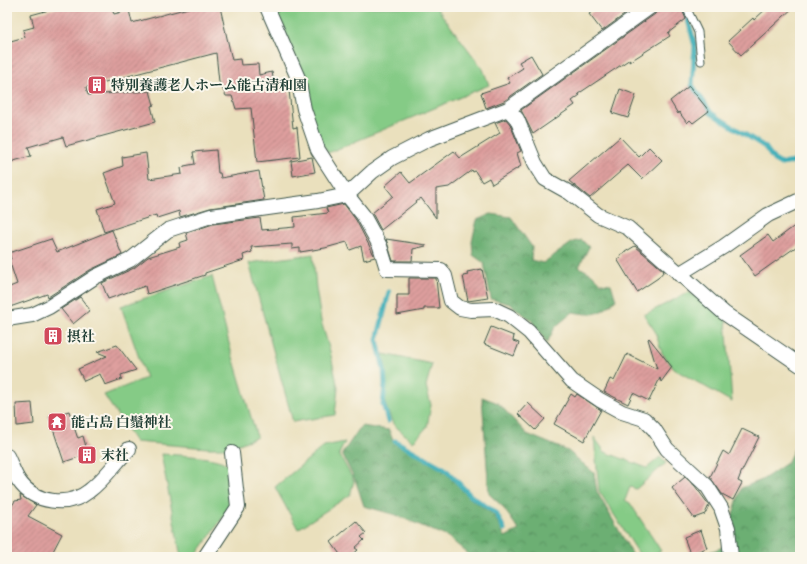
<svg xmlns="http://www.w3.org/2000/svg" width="807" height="564" font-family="Alegreya,'Noto Serif JP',serif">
<defs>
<pattern id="forest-crowns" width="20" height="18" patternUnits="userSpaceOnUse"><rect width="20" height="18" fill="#6caf73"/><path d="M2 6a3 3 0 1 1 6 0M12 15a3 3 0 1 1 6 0" fill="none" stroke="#58905f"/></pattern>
<pattern id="building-hatch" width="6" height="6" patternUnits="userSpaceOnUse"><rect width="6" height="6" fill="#de9f9e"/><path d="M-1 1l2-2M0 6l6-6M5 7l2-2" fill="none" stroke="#b38382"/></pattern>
</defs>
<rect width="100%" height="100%" fill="#fbf7ec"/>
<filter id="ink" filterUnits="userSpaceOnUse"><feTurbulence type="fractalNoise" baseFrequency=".025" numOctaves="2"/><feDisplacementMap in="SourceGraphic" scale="8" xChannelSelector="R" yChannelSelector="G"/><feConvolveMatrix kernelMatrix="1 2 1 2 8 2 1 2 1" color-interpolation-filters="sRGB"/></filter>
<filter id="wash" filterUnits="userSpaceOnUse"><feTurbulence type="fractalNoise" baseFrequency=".012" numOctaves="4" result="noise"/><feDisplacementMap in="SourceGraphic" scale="16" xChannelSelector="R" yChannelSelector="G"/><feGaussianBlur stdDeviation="0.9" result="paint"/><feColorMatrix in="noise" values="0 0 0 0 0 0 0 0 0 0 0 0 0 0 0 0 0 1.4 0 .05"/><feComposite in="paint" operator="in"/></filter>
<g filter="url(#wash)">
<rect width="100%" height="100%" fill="#eae0bd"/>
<path fill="#85cb86" stroke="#52845d" d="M 273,7 L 436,7 L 483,69 L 489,85 L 328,153 L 319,140 Z
M 313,254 L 316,288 L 321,321 L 330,351 L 338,388 L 335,415 L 293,422 L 249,263 Z
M 212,276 L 230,347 L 257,437 L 229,448 L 208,448 L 135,442 L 104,395 L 146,378 L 121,306 Z
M 689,292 L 726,319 L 732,402 L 674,369 L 662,353 L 655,331 L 644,315 Z
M 383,354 L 432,364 L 426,386 L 431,405 L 427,427 L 413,442 L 393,424 L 385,404 L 386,370 Z
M 594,437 L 605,452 L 647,468 L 660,457 L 666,463 L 636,489 L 630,487 L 625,500 L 630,503 L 661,551 L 647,557 L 641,557 L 599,491 Z
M 345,442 L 339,454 L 354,481 L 350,495 L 298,529 L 275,487 L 324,446 Z
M 161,454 C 174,455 222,456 229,466 C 233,472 232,495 233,503 L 195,557 L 181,557 Z"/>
<path fill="url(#forest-crowns)" stroke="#467654" d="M 491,214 L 511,217 L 532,247 L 531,260 L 543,263 L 573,242 L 582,240 L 589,247 L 579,267 L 592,274 L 601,283 L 611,284 L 616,300 C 599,315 595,316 573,312 L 555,327 L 547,343 L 531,320 L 510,304 L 491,299 L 484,263 L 473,255 L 472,241 L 477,220 Z
M 482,397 L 498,403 L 527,434 L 568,451 L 594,473 L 597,492 L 634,557 L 472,557 L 448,537 L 396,515 L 364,506 L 356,482 L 342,454 L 361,426 L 389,430 L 393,441 L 444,471 L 470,498 L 494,515 L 505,537 L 519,530 L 502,506 L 489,494 Z
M 800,437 L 800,557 L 696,557 L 723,547 L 741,488 L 762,480 L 787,463 Z"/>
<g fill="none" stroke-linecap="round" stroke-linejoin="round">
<path stroke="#3cadb7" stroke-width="5" d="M 682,7 L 686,12 L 695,46 L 692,85 L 711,113 L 765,147 L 774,160 L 781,164 L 800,161
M 388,421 L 383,404 L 385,385 L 384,370 L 377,340 L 389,292
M 395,441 L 445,469 L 471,496 L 496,513 L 504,529"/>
</g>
<g id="blocks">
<path fill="url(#building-hatch)" d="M 60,7 L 111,7 L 114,14 L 129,10 L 132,23 L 192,7 L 220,7 L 232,60 L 240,59 L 241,65 L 258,64 L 259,75 L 272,72 L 275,89 L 280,89 L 280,90 L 289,90 L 293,128 L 297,127 L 300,157 L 257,162 L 251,108 L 236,109 L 232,96 L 226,96 L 219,82 L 216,53 L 86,87 L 88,95 L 150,91 L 154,105 L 151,106 L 155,122 L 66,146 L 63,137 L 28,147 L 31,156 L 7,163 L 7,42 L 25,37 L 23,30 L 34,27 L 31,15 Z
M 599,7 L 635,7 L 602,31 L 589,14 Z
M 658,7 L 681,7 L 686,19 L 668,33 L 670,36 L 629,62 L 630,59 L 578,94 L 580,95 L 572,101 L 575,105 L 533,134 L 521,110 L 655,14 Z
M 768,7 L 794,7 L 741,55 L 728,41 L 753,18 L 754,20 Z
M 531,55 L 542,74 L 504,101 L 486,108 L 481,93 L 510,83 L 507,78 L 523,68 L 519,62 Z
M 689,86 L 709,111 L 693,123 L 690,120 L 687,123 L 679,112 L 678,114 L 670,101 Z
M 620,89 L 636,95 L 628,118 L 612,113 Z
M 506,119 L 510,124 L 521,151 L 517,153 L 521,166 L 492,184 L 489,178 L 482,182 L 475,171 L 473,172 L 472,170 L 449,187 L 436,189 L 436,218 L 421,198 L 381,230 L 372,213 L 393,196 L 385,186 L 401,172 L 410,183 L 454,151 L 460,158 L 500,133 L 495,123 Z
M 620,137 L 639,157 L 649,147 L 662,160 L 642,179 L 628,165 L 590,198 L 569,181 Z
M 216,150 L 218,173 L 220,173 L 221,178 L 259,171 L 264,200 L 210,208 L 180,217 L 179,211 L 157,218 L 156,215 L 104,232 L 97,209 L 115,203 L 104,173 L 123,166 L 122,157 L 146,153 L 149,179 L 182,174 L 181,168 L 184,167 L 184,166 L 195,164 L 193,152 Z
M 312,157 L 315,172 L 293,176 L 291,161 Z
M 344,204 L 356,220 L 375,257 L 364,260 L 361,246 L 350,250 L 347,242 L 325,248 L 300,252 L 300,248 L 292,249 L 292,244 L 251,247 L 252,252 L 243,255 L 244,260 L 205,273 L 205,275 L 147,294 L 145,286 L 108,299 L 102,283 L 134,268 L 148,257 L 180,247 L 179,243 L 188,240 L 186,233 L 213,224 L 260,218 L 262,230 L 295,227 L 294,217 L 328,213 L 326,208 Z
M 800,222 L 800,244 L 755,276 L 740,255 L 768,235 L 773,242 Z
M 112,230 L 122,255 L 90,270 L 48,297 L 47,294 L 7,308 L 7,288 L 17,284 L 9,260 L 11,259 L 9,253 L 51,239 L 57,252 Z
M 386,239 L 426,245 L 426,246 L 413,249 L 412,261 L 393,261 Z
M 635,246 L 664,271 L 658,278 L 637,292 L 617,259 L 621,257 L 620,255 Z
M 482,269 L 488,298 L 468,301 L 463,276 L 468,275 L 467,272 Z
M 409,278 L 436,278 L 439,308 L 424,308 L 424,310 L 397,315 L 397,295 L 409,295 Z
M 80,297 L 90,310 L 73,324 L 61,309 Z
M 491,327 L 514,336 L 513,341 L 519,343 L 514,356 L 484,344 Z
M 649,338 L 672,367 L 661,382 L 660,378 L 649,401 L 633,393 L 628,404 L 604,392 L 610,379 L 614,381 L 627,354 L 657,369 L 648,339 Z
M 117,345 L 136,370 L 121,375 L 122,379 L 105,385 L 100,374 L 84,381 L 78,369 L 107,356 L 97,352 Z
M 571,394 L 575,397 L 577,394 L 601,410 L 584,441 L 554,424 Z
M 32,403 L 34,424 L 17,426 L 16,404 Z
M 528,403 L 545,419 L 535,430 L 518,414 Z
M 69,411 L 77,436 L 78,438 L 83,436 L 88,454 L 64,462 L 49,417 Z
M 742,429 L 759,437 L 741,473 L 738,481 L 742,483 L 733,500 L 722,494 L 710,477 L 723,451 L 729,455 Z
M 685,477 L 695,486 L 709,505 L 705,514 L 694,518 L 672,488 Z
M 20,495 L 36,505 L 28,516 L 62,534 L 50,557 L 7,557 L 7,513 L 15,501 L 21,500 Z
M 356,521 L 366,533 L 361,537 L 364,540 L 355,548 L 358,550 L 350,557 L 342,557 L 331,542 Z
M 701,530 L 707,548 L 690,554 L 684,537 Z"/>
</g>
</g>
<g filter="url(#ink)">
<use href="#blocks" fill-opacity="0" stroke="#3d5549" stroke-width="1"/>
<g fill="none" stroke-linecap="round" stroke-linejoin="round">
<g stroke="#3d5549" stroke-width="9">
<path id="service" d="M 686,7 L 698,32 L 701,61"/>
</g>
<g stroke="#3d5549" stroke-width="16">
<path id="minor" d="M 267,7 L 298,78 L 304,109 L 318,150 L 347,195 L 363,215 L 380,246 L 387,269 L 441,270 L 445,276 L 451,301 L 460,308 L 471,310 L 494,309 L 509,316 L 529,332 L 572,381 L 600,400 L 622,412 L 644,419 L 654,429 L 667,449 L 707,486 L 721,508 L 728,528 L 731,557
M 508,109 L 517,119 L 535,163 L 545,179 L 570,193 L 598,215 L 628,228 L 724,313 L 800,365
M 679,274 L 723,247 L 768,215 L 800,200
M 7,319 L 32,315 L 49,307 L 95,277 L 130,260 L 168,230 L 211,216 L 318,201 L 347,195 L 372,172 L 392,158 L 429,139 L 508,109 L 650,7
M 7,456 C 11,464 14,474 19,481 C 34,503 68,508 89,491 C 105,479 115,463 129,449
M 205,557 L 238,507 L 232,453"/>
</g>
<use href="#service" stroke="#fff" stroke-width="7"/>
<use href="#minor" stroke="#fff" stroke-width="14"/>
</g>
</g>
<defs>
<g id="building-square" transform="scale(1)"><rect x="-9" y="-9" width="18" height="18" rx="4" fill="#d1495b" stroke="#fbf7ec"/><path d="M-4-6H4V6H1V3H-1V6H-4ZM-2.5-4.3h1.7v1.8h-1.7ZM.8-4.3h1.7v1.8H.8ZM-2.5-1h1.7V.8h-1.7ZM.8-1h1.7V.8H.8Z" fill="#fff"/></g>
<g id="temple-square" transform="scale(1)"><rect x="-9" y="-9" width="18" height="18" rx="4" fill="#d1495b" stroke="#fbf7ec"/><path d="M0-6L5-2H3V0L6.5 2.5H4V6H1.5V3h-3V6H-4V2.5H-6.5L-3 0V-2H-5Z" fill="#fff"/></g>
</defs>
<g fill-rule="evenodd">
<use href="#building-square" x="97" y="85"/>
<use href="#building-square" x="53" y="336"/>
<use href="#temple-square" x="57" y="422"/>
<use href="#building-square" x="87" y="455"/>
</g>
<g text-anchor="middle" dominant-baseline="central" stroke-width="4" stroke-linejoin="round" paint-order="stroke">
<g font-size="14" font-weight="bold" fill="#1f3d34" stroke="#fbf7ec" text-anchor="start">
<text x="111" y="85">特別養護老人ホーム能古清和園</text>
<text x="67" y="336">摂社</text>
<text x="71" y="422">能古島 白鬚神社</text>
<text x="101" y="455">末社</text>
</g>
</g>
<rect width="807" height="564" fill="none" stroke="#fbf7ec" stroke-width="24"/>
</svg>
